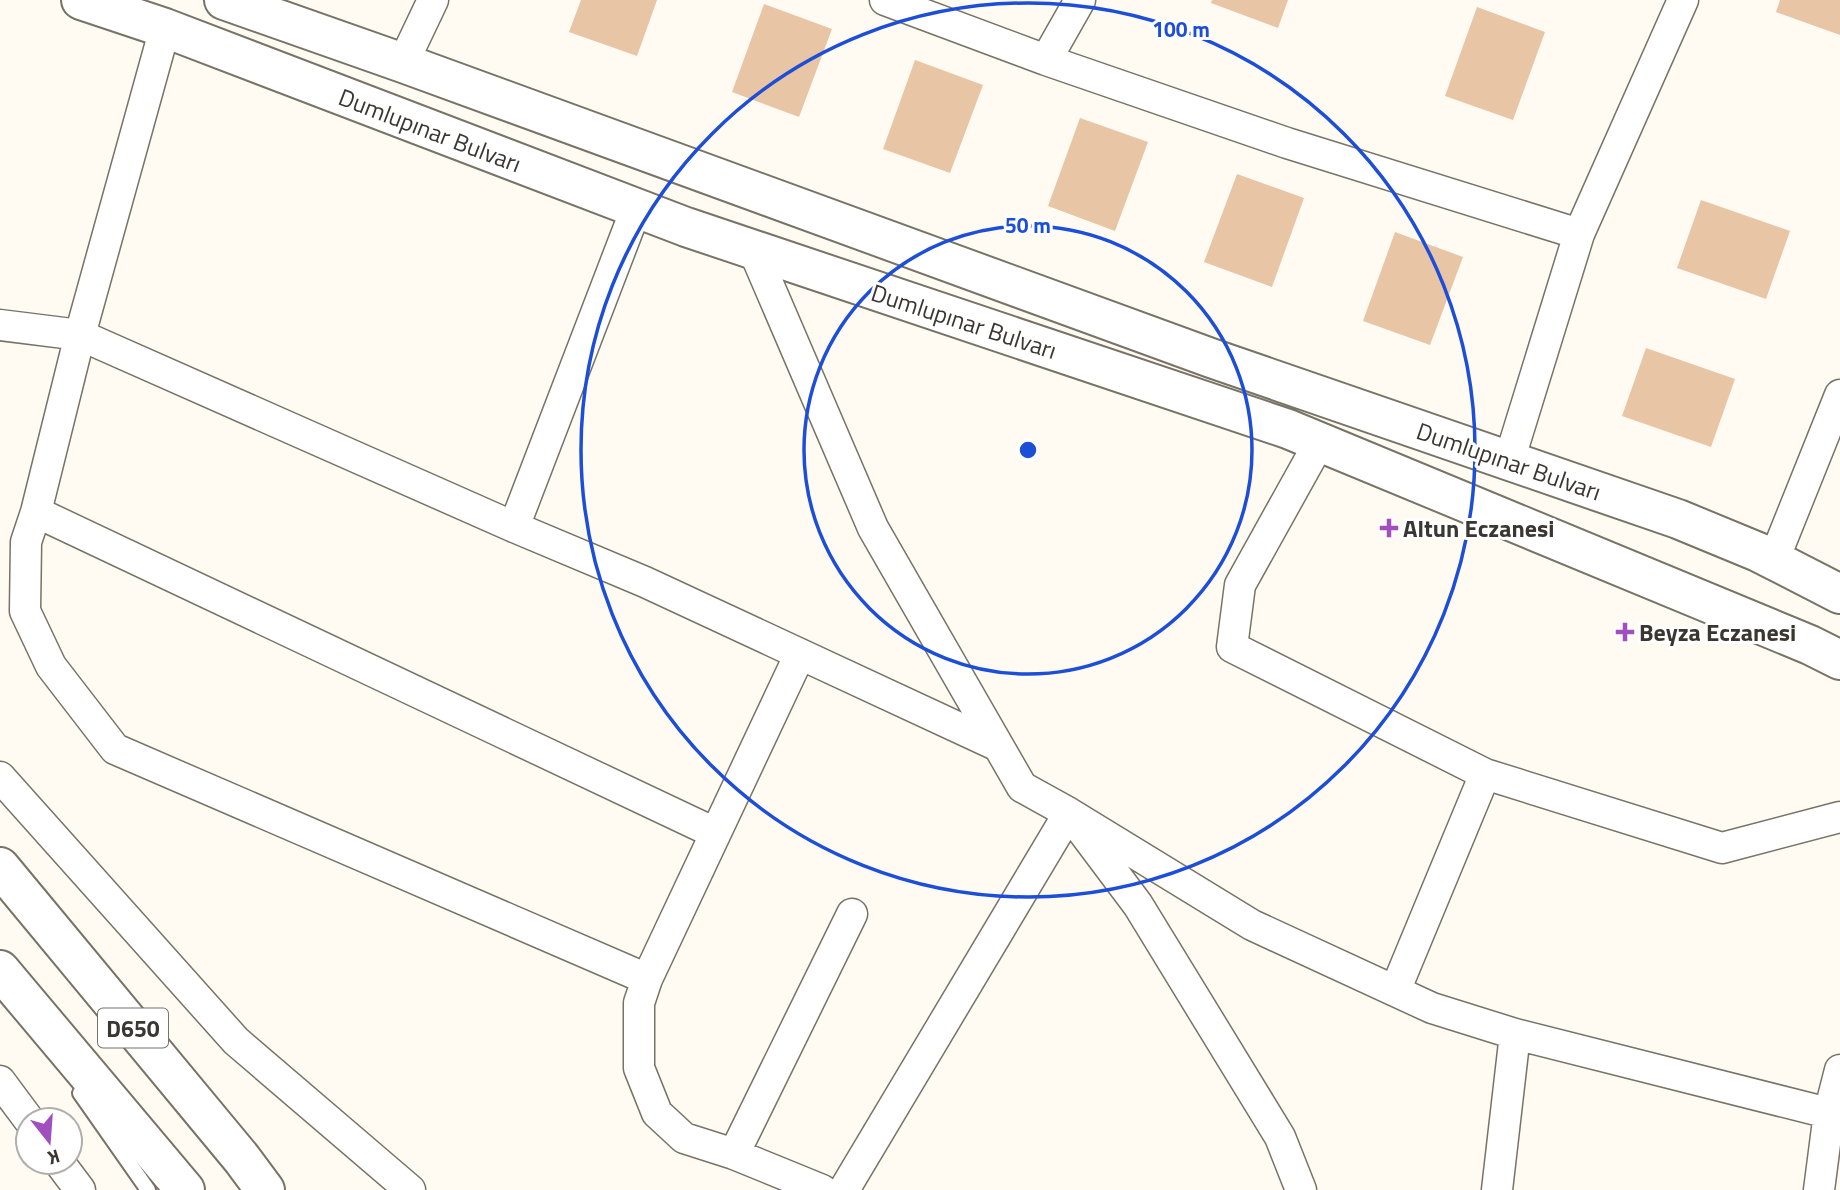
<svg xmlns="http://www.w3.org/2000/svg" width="1840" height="1190" font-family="'Titillium Web',sans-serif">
<rect width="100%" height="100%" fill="#fffbf2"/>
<path fill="#e8c5a4" d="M 581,0 L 657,0 L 637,56 L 569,32 Z
M 1212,0 L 1288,0 L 1278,28 L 1211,3 Z
M 1780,0 L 1840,0 L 1840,35 L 1776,12 Z
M 764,4 L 832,29 L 799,117 L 732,92 Z
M 1477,7 L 1545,32 L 1513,120 L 1445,96 Z
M 915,60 L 983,85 L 950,173 L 883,149 Z
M 1080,118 L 1148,142 L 1115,231 L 1048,206 Z
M 1237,174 L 1304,198 L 1272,287 L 1204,262 Z
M 1701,200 L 1790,231 L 1766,299 L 1677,268 Z
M 1395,232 L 1463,257 L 1430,345 L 1363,321 Z
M 1646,348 L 1735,379 L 1711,447 L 1622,416 Z"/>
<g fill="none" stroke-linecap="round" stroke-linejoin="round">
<g stroke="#787366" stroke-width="18">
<path id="lane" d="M 80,1093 L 148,1190"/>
</g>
<g stroke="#787366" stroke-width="33">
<path id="street" d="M 885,0 L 1046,60 L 1287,143 L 1579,234
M 165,28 L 80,335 L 36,512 L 26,542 L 25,611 L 51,666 L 115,749 L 647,979
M 1046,60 L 1080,0
M 403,63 L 433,0
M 754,251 L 873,528 L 1022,787 L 1069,813 L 1138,905 L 1280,1137 L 1301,1190
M 0,325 L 80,335 L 514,527 L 645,582 L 998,746
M 1319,443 L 1240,585 L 1232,647 L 1485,774 L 1722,848 L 1840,817
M 1509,461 L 1579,234 L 1683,0
M 36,512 L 715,833
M 514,527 L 636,209
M 1773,562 L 1840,395
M 800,654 L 647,979 L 639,1003 L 639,1068 L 657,1113 L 684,1138 L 734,1154 L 822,1190
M 0,777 L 236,1041 L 410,1190
M 1395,991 L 1485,774
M 0,1081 L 29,1120
M 734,1154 L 852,914
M 59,1162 L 80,1190
M 844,1190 L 1069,813 L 1252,925 L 1432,1008 L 1515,1034 L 1840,1116
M 1497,1190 L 1515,1034
M 1819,1190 L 1829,1113 L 1840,1070"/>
</g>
<g stroke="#787366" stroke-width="42">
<path id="secondary" d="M 81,0 L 165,28 L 686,227 L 1288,429 L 1810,645 L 1840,660
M 224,0 L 403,63 L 1211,358 L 1678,519 L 1758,552 L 1840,594"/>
</g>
<g stroke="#787366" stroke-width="42">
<path id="highway" d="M 0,867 L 242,1159 L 265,1190
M 0,970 L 185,1190"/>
</g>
<use href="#lane" stroke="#fff" stroke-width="14"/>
<use href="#street" stroke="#fff" stroke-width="30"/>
<use href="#secondary" stroke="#fff" stroke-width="38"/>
<use href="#highway" stroke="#fff" stroke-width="38"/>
</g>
<g fill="none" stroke="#1d4ed8" stroke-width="3.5">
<circle cx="1028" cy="450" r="224"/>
<circle cx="1028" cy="450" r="447"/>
</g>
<g fill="#a14fbf" stroke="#fff" stroke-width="2.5">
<path d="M1385.5 517.5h7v7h7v7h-7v7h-7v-7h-7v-7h7z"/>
<path d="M1621.5 621.5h7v7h7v7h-7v7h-7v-7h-7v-7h7z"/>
</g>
<g text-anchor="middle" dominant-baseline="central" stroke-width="6" stroke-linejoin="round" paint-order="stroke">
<rect fill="#fff" stroke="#74736f" stroke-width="2" x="98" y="1008.5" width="70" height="39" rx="5"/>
<g font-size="23" font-weight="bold" fill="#393731">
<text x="133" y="1028">D650</text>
</g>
<g font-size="24" fill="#393731" stroke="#fff">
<text transform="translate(430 130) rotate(21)">Dumlupınar Bulvarı</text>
<text transform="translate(964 321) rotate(18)">Dumlupınar Bulvarı</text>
<text transform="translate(1509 461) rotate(19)">Dumlupınar Bulvarı</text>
</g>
<g font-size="24" font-weight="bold" fill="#393731" stroke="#fff" text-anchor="start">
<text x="1403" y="528">Altun Eczanesi</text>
<text x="1639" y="632">Beyza Eczanesi</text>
</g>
</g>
<circle cx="1028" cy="450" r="10" fill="#1d4ed8" stroke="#fff" stroke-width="3.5"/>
<g font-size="21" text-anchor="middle" font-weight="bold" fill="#1d4ed8" stroke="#fff" stroke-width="6" stroke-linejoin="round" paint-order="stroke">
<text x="1181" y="37">100 m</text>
<text x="1028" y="233">50 m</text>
</g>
<g transform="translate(49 1141) rotate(163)"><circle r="33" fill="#ffffff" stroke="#b0afad" stroke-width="2"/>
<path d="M0-5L12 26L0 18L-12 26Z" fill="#a14fbf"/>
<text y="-10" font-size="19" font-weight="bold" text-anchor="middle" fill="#393731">K</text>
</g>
</svg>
